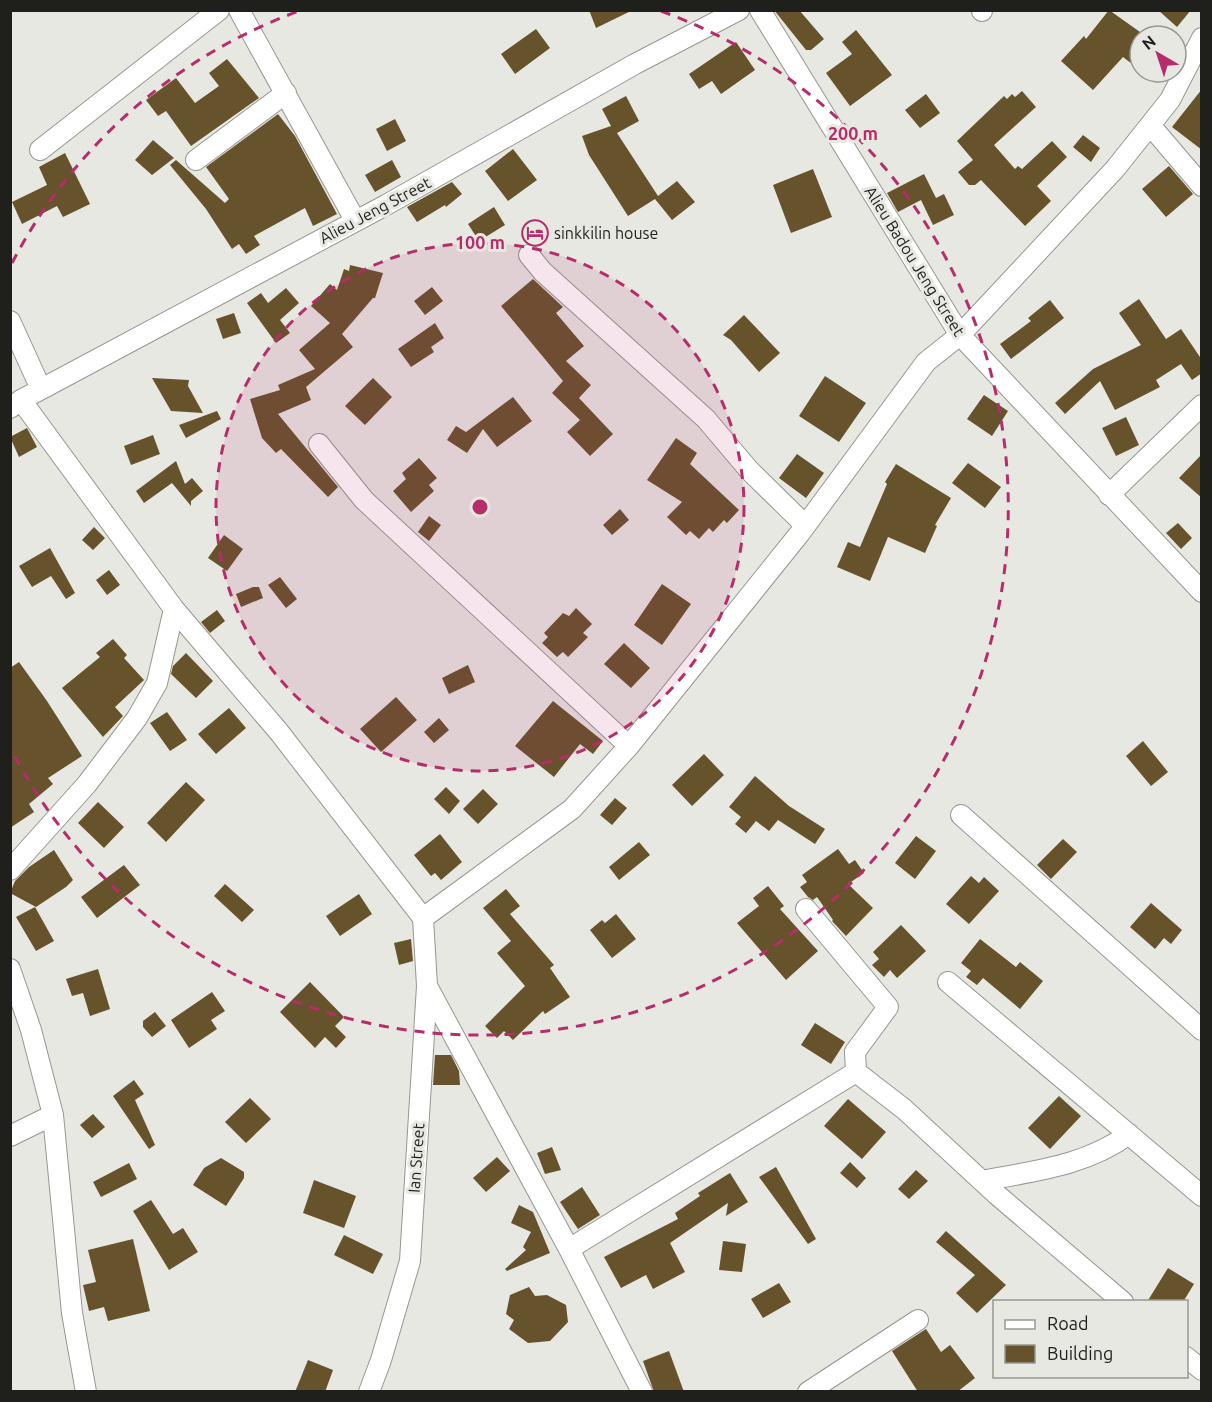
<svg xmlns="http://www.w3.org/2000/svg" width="1212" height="1402" font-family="Ubuntu,sans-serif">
<rect width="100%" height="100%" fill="#e8e8e2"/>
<path fill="#66532b" d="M 589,10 L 633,10 L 596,28 Z
M 774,10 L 799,10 L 824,39 L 811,50 L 806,50 Z
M 1109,10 L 1140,32 L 1140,70 L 1123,57 L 1093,90 L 1061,61 L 1084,36 L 1086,39 Z
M 1158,10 L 1191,10 L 1177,27 Z
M 536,29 L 550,48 L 515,74 L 501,54 Z
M 856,30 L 892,75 L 850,106 L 826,73 L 852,54 L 842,42 Z
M 736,42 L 755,70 L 721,94 L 712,81 L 699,89 L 689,74 Z
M 227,59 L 259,98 L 191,146 L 166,111 L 158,116 L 146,100 L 176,78 L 195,103 L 219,86 L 209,73 Z
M 1202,89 L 1202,150 L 1172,127 Z
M 1022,91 L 1036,107 L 994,145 L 1015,169 L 1018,166 L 1022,169 L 1052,141 L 1067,157 L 1037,186 L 1051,201 L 1025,226 L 981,180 L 975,185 L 969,185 L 958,172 L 973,160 L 957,141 L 1004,96 L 1007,99 L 1012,94 L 1015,97 Z
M 926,94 L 940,113 L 920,128 L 905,110 Z
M 626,96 L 639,121 L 617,133 L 658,196 L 677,181 L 695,202 L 672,220 L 655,199 L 628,216 L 589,155 L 582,136 L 611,126 L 602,109 Z
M 278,114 L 295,136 L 337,214 L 313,226 L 305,208 L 254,236 L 260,245 L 246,254 L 239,244 L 232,249 L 206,209 L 170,165 L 176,160 L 225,203 L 229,199 L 206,167 Z
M 395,119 L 406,141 L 387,151 L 376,129 Z
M 1083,135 L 1100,148 L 1091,162 L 1073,147 Z
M 153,140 L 174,158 L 152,175 L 135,160 Z
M 513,149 L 537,180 L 508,201 L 485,171 Z
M 65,153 L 90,204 L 63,217 L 57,206 L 22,224 L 12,202 L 47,185 L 39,167 Z
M 392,160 L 401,177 L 375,192 L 365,175 Z
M 1169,166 L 1193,194 L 1166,217 L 1142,189 Z
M 813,169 L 832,217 L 791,233 L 773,185 Z
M 924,174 L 936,198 L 944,194 L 954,215 L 933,225 L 921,200 L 898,212 L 887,193 Z
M 452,182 L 462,194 L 446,207 L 445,205 L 417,222 L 407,207 Z
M 494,207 L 505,225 L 479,241 L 468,224 Z
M 350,265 L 383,273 L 375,298 L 373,298 L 342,334 L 353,347 L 306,387 L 311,400 L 278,414 L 338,487 L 328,497 L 281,449 L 276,453 L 262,438 L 250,399 L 280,390 L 278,385 L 315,369 L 299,350 L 330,323 L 311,306 L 330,284 L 337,290 L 344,269 L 349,271 Z
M 533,279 L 563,307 L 556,313 L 584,346 L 566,361 L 591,385 L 579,398 L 613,434 L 590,456 L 567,432 L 580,420 L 552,393 L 563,381 L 501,306 Z
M 432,287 L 443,301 L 425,315 L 414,301 Z
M 286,288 L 299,303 L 280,320 L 290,333 L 276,343 L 247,303 L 261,293 L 268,303 Z
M 1139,299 L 1166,339 L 1181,329 L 1202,360 L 1202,373 L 1192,380 L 1181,364 L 1156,380 L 1160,387 L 1115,410 L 1100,381 L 1065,414 L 1055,403 L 1093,369 L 1141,345 L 1119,313 Z
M 1050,300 L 1064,318 L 1011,359 L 1000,344 L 1031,321 L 1028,318 Z
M 234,313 L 241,333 L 223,339 L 216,319 Z
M 744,315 L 780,353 L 759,372 L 731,340 L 723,335 Z
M 435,323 L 444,338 L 431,347 L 434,352 L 411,367 L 398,349 Z
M 825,376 L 866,403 L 839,442 L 799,416 Z
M 152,378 L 189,380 L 188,386 L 203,413 L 171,411 Z
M 373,378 L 392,397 L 365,425 L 345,406 Z
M 984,395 L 1008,411 L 992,436 L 967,419 Z
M 513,397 L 532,421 L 497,447 L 483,429 L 467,453 L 447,440 L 456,426 L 466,432 Z
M 217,411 L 221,419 L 186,438 L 179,425 Z
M 1126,417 L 1139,445 L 1116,456 L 1102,428 Z
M 27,428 L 37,447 L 19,457 L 10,437 Z
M 153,435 L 160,454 L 131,465 L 124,446 Z
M 676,438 L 697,453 L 690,464 L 739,510 L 727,523 L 724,520 L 713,532 L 709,528 L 699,539 L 690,531 L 686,535 L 667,517 L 682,502 L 647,480 Z
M 797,454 L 824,473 L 806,498 L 779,478 Z
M 1202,454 L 1202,498 L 1179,478 Z
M 419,458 L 437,478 L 429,485 L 434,491 L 411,512 L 393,491 L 406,479 L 402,473 Z
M 176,461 L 185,484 L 192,478 L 203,491 L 191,501 L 191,506 L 172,483 L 144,503 L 136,491 Z
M 968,463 L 1001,487 L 985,508 L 952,483 Z
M 896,464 L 951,498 L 935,525 L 937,526 L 925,553 L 888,537 L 870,581 L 837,567 L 848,542 L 860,547 L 887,484 L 885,482 Z
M 620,509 L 629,520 L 612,535 L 603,525 Z
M 429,516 L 441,525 L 429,541 L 418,532 Z
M 1178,523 L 1192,538 L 1181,549 L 1166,533 Z
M 94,527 L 105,538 L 93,550 L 82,540 Z
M 224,535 L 243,549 L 227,571 L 208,558 Z
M 50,548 L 75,593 L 66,599 L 51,576 L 32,587 L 19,566 Z
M 109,570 L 120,585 L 107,595 L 96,580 Z
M 280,577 L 297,599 L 286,608 L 268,585 Z
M 662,584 L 691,604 L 662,645 L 634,625 Z
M 253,587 L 259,587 L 263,598 L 241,607 L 236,594 Z
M 576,608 L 592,624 L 583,633 L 588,637 L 568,657 L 563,652 L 557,657 L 542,643 L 548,637 L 544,633 L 563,613 L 569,616 Z
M 217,610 L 225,621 L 210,633 L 201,622 Z
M 113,639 L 127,655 L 124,658 L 144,680 L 115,707 L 123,716 L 103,737 L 62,688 L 100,657 L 96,653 Z
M 624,643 L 650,668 L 631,688 L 604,664 Z
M 186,653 L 213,681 L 196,698 L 171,674 L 173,666 Z
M 19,662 L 47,701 L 82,756 L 48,778 L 53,784 L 29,804 L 34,812 L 10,828 L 10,668 Z
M 468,665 L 475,682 L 449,694 L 442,678 Z
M 396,697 L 417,720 L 381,752 L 360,729 Z
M 553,701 L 603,741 L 593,754 L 580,744 L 554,777 L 515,746 Z
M 229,708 L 246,728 L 216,754 L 198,734 Z
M 167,712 L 187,740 L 170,751 L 150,723 Z
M 439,718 L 449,730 L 434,743 L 424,732 Z
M 1143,741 L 1168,772 L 1151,786 L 1126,756 Z
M 704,754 L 724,775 L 692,806 L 672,785 Z
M 755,776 L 789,806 L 825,829 L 815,844 L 778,820 L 769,831 L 756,821 L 746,833 L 735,824 L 741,817 L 729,807 Z
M 186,782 L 205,800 L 166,842 L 147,823 Z
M 446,787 L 460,801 L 449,814 L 434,799 Z
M 483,789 L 498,804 L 478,824 L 463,809 Z
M 615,798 L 627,808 L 612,825 L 600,815 Z
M 98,802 L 124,827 L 104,848 L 78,823 Z
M 440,834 L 462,862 L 441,880 L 435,873 L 431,876 L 414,855 Z
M 916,836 L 936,851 L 915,879 L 895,863 Z
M 1063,839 L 1077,852 L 1051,879 L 1037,865 Z
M 639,842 L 650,855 L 619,880 L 609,867 Z
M 838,849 L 849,864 L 855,860 L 864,873 L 848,884 L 873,908 L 846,936 L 832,921 L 833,920 L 817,897 L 813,900 L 808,897 L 800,887 L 807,882 L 802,875 Z
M 54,850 L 73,880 L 66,887 L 36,907 L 10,893 L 15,881 L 29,867 Z
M 124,865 L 140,885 L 97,918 L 81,897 Z
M 971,876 L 979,883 L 984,877 L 999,891 L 969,924 L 946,904 Z
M 225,884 L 254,910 L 242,922 L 214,896 Z
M 768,886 L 784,906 L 780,909 L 818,951 L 786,980 L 737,923 L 759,906 L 753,898 Z
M 506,889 L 520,906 L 510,914 L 554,965 L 550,968 L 570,997 L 545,1014 L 543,1011 L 513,1040 L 504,1031 L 497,1038 L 485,1026 L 525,986 L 497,953 L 511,941 L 483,908 Z
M 359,894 L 372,914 L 340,936 L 326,916 Z
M 1151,903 L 1182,930 L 1171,944 L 1164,938 L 1155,949 L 1130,927 Z
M 35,907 L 54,941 L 36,951 L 16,917 Z
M 616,914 L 636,939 L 612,958 L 590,930 L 602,920 L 605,923 Z
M 901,925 L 926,951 L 897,978 L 890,970 L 884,977 L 872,965 L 879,959 L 873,952 Z
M 411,939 L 413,961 L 399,965 L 394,943 Z
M 980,939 L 1016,967 L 1020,962 L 1043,981 L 1020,1009 L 983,978 L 977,985 L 966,977 L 971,971 L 961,963 Z
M 98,969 L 110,1009 L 90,1016 L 83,993 L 72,996 L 66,979 Z
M 310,982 L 344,1017 L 335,1026 L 346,1037 L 336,1048 L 325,1037 L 315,1048 L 280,1012 Z
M 212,992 L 225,1011 L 211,1020 L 217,1029 L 189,1048 L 171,1020 Z
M 155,1012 L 166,1026 L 152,1037 L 143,1027 L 143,1021 Z
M 815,1023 L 845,1042 L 831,1064 L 801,1045 Z
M 435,1055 L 451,1055 L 459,1071 L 460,1085 L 433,1085 Z
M 134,1080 L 144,1094 L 135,1100 L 155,1145 L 149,1149 L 113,1096 Z
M 1059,1096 L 1081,1116 L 1050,1149 L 1028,1128 Z
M 250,1098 L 271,1119 L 246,1143 L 225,1122 Z
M 848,1099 L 886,1132 L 862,1159 L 824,1126 Z
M 93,1114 L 105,1127 L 92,1138 L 80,1125 Z
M 552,1147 L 561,1170 L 545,1174 L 537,1153 Z
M 497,1157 L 510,1171 L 486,1192 L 473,1178 Z
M 221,1158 L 244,1172 L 244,1178 L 226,1206 L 193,1185 L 204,1168 Z
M 850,1162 L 866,1178 L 857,1188 L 840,1173 Z
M 129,1163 L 137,1179 L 101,1197 L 93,1182 Z
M 776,1167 L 816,1239 L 808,1244 L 759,1177 Z
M 916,1170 L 928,1181 L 909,1199 L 898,1189 Z
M 730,1173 L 748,1202 L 726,1216 L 728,1203 L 670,1243 L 685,1272 L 653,1289 L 646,1275 L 621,1288 L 604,1257 L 678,1219 L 675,1213 L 700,1196 L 698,1193 Z
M 314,1180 L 356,1196 L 344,1228 L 303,1213 Z
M 582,1187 L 600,1215 L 578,1229 L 560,1202 Z
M 151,1200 L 173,1234 L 183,1228 L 198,1252 L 169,1270 L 133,1211 Z
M 519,1205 L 533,1212 L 550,1253 L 507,1271 L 505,1269 L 526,1250 L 523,1247 L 531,1232 L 511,1223 Z
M 946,1231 L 1006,1285 L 977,1313 L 956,1293 L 975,1275 L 936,1242 Z
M 344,1235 L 383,1254 L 373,1274 L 334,1255 Z
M 133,1239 L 150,1311 L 108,1321 L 104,1307 L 89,1311 L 83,1285 L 96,1282 L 88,1250 Z
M 723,1241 L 746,1244 L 742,1272 L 719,1270 Z
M 1168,1268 L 1194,1284 L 1183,1302 L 1147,1302 Z
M 779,1283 L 791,1302 L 763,1318 L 751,1299 Z
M 529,1287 L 535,1296 L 547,1295 L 566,1305 L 568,1322 L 550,1341 L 528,1343 L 509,1329 L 514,1320 L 506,1314 L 510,1295 Z
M 926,1329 L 941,1352 L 950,1345 L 975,1378 L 957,1392 L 918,1392 L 892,1351 Z
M 669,1351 L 684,1392 L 654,1392 L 643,1361 Z
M 308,1360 L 333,1370 L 325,1392 L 295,1392 Z"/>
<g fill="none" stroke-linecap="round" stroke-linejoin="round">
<g stroke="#979791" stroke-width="22">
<path id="minor" d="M 239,10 L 355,220
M 760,10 L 960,335 L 1202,592
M 982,10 L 982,11
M 1150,125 L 1202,186
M 40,150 L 219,10
M 196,160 L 286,93
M 529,255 L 543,272 L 706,419 L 749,470 L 805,525
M 10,321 L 41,389
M 21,400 L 174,609 L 279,732 L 423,918
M 10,408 L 21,400 L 386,205 L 635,64 L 739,10
M 319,444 L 364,500 L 629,746
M 1109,495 L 1202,405
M 961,815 L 1202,1030
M 10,870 L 87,784 L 137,718 L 157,683 L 174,609
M 806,909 L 888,1007 L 855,1052 L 856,1072
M 423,918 L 572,809 L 629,746 L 800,533 L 926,362 L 960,335 L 1115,169 L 1170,100 L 1202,38
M 10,969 L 31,1030 L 53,1115 L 72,1313 L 86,1392
M 948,982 L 1202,1196
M 427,986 L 569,1249 L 642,1392
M 10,1136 L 53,1115
M 982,1181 C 1033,1171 1086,1166 1129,1134
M 569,1249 L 856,1072 L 904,1109 L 996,1194 L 1123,1302
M 1186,1357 L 1202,1370
M 369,1392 L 381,1360 L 410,1261 L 427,986 L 423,918
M 808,1392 L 918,1320"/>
</g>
<use href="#minor" stroke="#fff" stroke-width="20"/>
</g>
<circle cx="480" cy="507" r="264" fill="#b62d6c" fill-opacity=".12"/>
<g fill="none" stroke="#b62d6c" stroke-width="3" stroke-dasharray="10 8">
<circle cx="480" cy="507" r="264"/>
<path d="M12 263A528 528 0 0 1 299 11M661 11A528 528 0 1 1 12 751"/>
</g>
<defs>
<g id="hotel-ring" transform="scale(1.35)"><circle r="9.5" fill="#e8e8e2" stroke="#b62d6c" stroke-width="1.5"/><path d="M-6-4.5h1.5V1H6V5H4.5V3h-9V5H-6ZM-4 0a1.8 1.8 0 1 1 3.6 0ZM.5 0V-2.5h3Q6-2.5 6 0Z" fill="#b62d6c"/></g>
</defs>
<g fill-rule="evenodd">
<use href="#hotel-ring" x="535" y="233"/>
</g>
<g text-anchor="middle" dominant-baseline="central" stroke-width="6" stroke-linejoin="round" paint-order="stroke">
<g font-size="16" fill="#1f1f1c" stroke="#e8e8e2">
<text transform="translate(375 210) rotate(-28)">Alieu Jeng Street</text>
<text transform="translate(915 261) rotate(58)">Alieu Badou Jeng Street</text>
<text transform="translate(416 1158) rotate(-86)">Ian Street</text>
</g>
<g font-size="16" fill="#1f1f1c" stroke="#e8e8e2" text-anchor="start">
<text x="554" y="233">sinkkilin house</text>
</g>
</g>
<circle cx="480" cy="507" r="9" fill="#b62d6c" stroke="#e8e8e2" stroke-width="3"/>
<g font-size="18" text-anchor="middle" font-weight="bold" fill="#b62d6c" stroke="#e8e8e2" stroke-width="6" stroke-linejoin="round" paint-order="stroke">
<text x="853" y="140">200 m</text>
<text x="480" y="249">100 m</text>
</g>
<rect width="1212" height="1402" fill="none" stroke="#1f1f1c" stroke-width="24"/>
<rect x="993" y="1300" width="195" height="78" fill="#e8e8e2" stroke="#989893" stroke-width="1.5"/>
<rect x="1005" y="1320" width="30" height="9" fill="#ffffff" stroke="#989893" stroke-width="1.5"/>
<text x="1047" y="1330" font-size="18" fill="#1f1f1c">Road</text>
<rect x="1005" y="1345" width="30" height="18" fill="#66532b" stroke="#989893" stroke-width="1.5"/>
<text x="1047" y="1360" font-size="18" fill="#1f1f1c">Building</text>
<g transform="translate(1158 54) rotate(321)"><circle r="28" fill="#e8e8e2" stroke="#989893" stroke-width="1.5"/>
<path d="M0-4.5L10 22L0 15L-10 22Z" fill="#b62d6c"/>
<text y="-9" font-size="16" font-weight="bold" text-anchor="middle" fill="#1f1f1c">N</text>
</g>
</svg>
